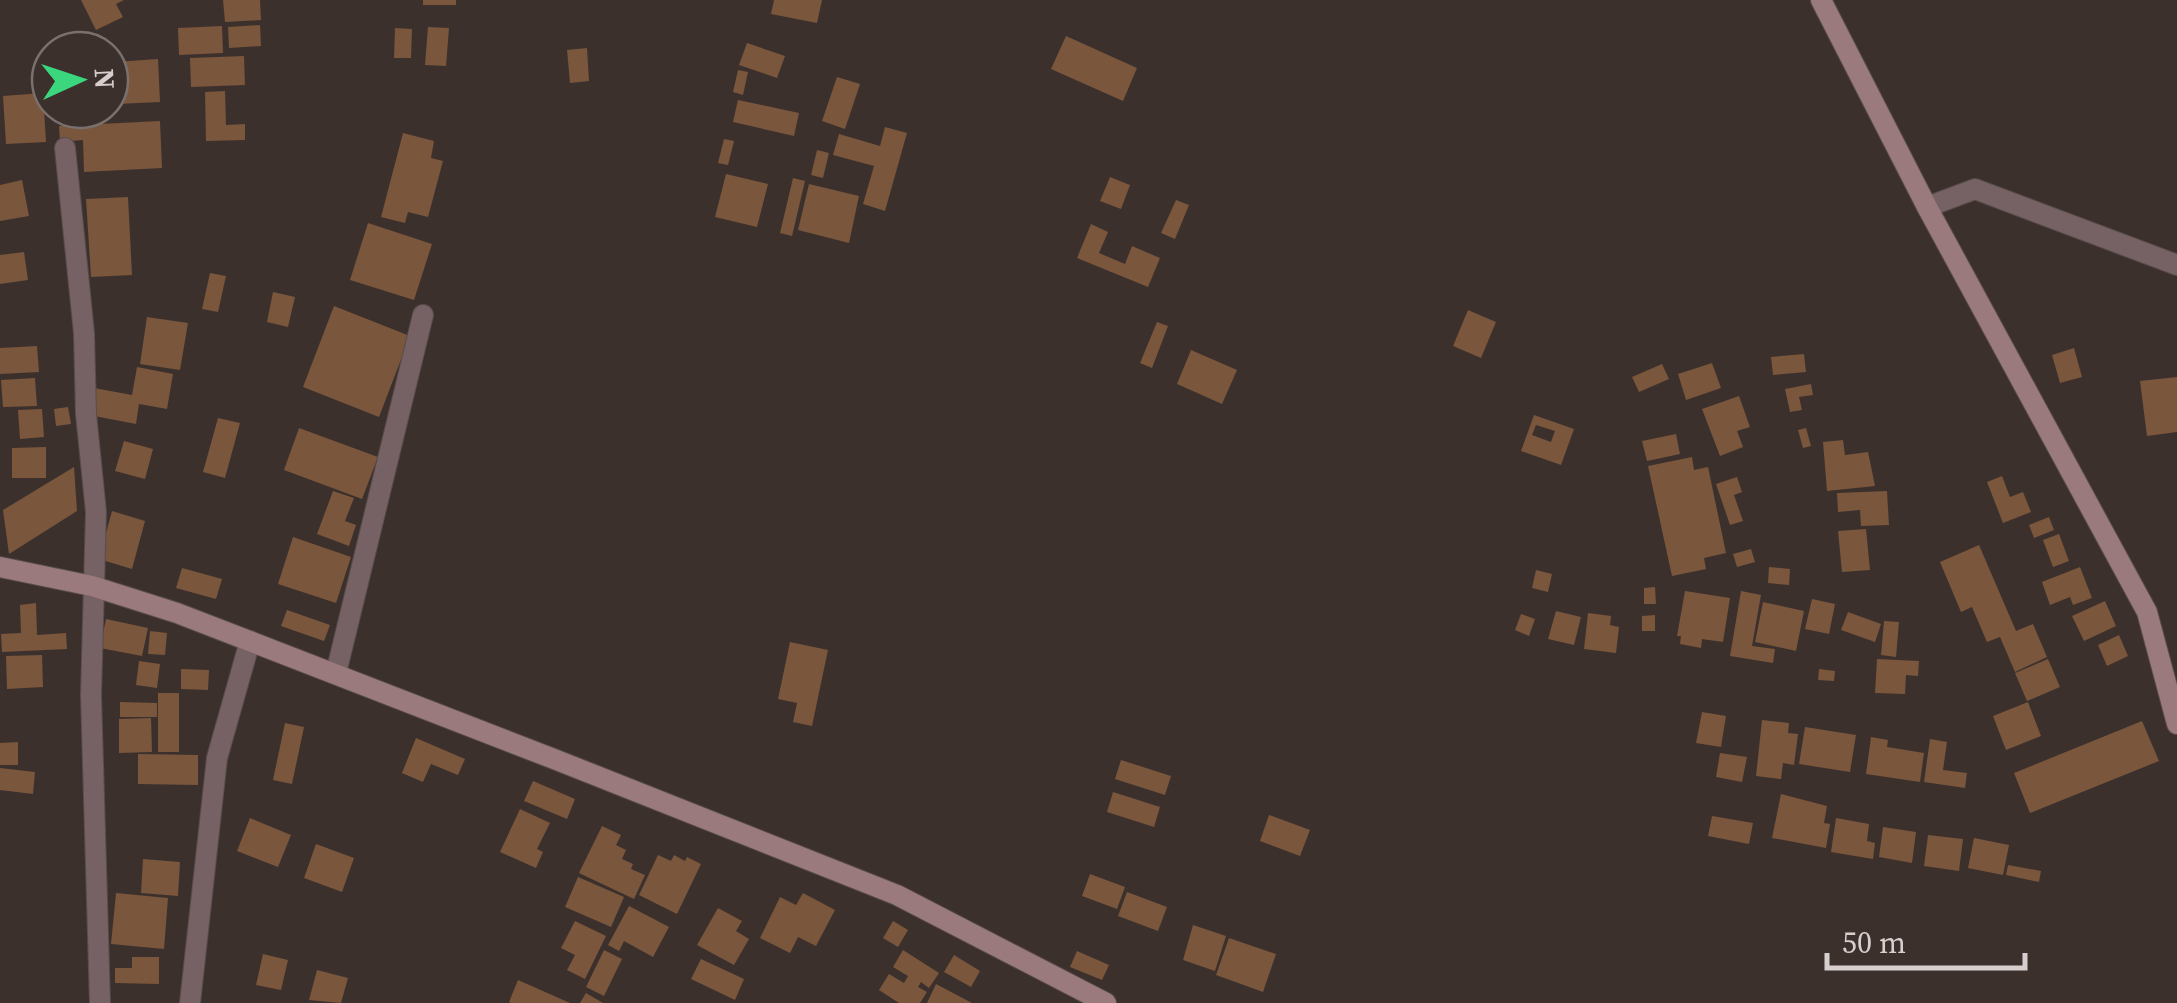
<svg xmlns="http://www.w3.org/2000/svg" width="2177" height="1003" font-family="'Source Serif 4',serif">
<rect width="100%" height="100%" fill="#3c302d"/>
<path fill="#79563c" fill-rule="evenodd" d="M 81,0 L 124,0 L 116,4 L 123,17 L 96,30 Z
M 223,0 L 260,0 L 261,20 L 225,22 Z
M 423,0 L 456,0 L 456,5 L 423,5 Z
M 774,0 L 822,0 L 817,23 L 771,14 Z
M 260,25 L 261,46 L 229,48 L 228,27 Z
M 222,26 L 223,53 L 179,55 L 178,28 Z
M 428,27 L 449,28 L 446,66 L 425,65 Z
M 395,28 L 412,29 L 411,58 L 394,58 Z
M 1066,36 L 1137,68 L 1123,101 L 1051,69 Z
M 747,43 L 785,56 L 777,78 L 739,65 Z
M 587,48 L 589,81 L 570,83 L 567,50 Z
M 244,56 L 245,85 L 191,87 L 190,58 Z
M 158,59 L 160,102 L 117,104 L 115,62 Z
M 738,70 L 748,72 L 743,95 L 733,92 Z
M 837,77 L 860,84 L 845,129 L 822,121 Z
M 225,91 L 226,125 L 245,124 L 245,140 L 206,141 L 205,92 Z
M 43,93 L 46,142 L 6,144 L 3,96 Z
M 738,100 L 799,113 L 794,136 L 733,122 Z
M 56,110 L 109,110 L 109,115 L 56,116 Z
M 160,121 L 162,168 L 84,172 L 83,140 L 60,142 L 59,126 Z
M 885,127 L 907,133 L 885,211 L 863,204 L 874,166 L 833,155 L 839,134 L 880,146 Z
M 403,133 L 434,141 L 431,158 L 443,161 L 428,217 L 408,212 L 405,223 L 381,217 Z
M 724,139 L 734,141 L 728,165 L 718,163 Z
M 817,150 L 829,153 L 823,178 L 811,175 Z
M 726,174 L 768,184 L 757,227 L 715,217 Z
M 1110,177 L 1130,185 L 1121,209 L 1100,201 Z
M 793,178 L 805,181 L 792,236 L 780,233 Z
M 22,180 L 29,216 L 0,221 L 0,185 Z
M 809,184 L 859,196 L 849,243 L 798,230 Z
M 128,197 L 132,275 L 91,277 L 86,199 Z
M 1176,200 L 1189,205 L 1175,239 L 1161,233 Z
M 368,223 L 432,244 L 414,300 L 350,280 Z
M 1091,224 L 1108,232 L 1099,253 L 1125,264 L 1132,246 L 1160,258 L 1148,287 L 1077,258 Z
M 24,252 L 28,280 L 0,284 L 0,255 Z
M 210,273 L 226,276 L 218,312 L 202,309 Z
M 273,292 L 295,297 L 288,327 L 267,322 Z
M 334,306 L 410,336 L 379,417 L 303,387 Z
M 1468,310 L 1496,322 L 1481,358 L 1453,346 Z
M 147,317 L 188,323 L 180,370 L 140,364 Z
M 1157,322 L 1168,326 L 1152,368 L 1140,363 Z
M 37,346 L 39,372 L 0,374 L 0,348 Z
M 2074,348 L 2082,377 L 2060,383 L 2052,355 Z
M 1191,350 L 1237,370 L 1222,404 L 1177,384 Z
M 1804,354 L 1806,372 L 1773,375 L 1771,357 Z
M 1712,363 L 1721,388 L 1686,400 L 1678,374 Z
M 1662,364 L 1669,379 L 1639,392 L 1632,377 Z
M 137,367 L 173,374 L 167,409 L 139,404 L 136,424 L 89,415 L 94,388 L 132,395 Z
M 2177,377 L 2177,432 L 2147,436 L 2140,381 Z
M 35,378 L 37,406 L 3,407 L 1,380 Z
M 1811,384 L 1813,395 L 1799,397 L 1802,410 L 1790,412 L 1785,389 Z
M 1739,396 L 1750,427 L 1737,431 L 1743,447 L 1720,456 L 1702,409 Z
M 68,407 L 71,424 L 56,426 L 54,409 Z
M 42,409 L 44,437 L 20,439 L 18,410 Z
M 1534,415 L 1574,429 L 1561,465 L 1521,451 ZM 1536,425 L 1555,431 L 1551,442 L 1532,435 Z
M 218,418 L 240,423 L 225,478 L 203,472 Z
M 299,428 L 378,457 L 362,499 L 284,470 Z
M 1806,428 L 1811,446 L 1803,448 L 1798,430 Z
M 1676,434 L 1680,454 L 1647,461 L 1642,441 Z
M 1843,440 L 1845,455 L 1868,452 L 1875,486 L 1827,491 L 1823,442 Z
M 124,441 L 153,449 L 145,479 L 115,471 Z
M 46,447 L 46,478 L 12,478 L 12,448 Z
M 1692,457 L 1694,470 L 1708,467 L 1726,553 L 1704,558 L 1706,569 L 1672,576 L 1648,466 Z
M 74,467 L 77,511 L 9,554 L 3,510 Z
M 2002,476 L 2010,497 L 2023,492 L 2031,512 L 2003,523 L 1987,482 Z
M 1737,477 L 1742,492 L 1734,495 L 1743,521 L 1730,525 L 1716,484 Z
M 333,491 L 354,498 L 345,521 L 356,525 L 349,546 L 317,534 Z
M 1887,491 L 1889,525 L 1861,526 L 1860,510 L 1838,512 L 1837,493 Z
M 112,511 L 145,521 L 132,569 L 99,559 Z
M 2049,517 L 2054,530 L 2034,538 L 2029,525 Z
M 1866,529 L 1870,570 L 1842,572 L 1838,531 Z
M 2059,534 L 2069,561 L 2053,567 L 2043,540 Z
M 293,537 L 351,557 L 336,603 L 278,584 Z
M 1979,545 L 2016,631 L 2033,624 L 2047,657 L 2015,672 L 2000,637 L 1987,642 L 1972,607 L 1961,612 L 1940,562 Z
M 1751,549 L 1755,562 L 1737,567 L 1733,554 Z
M 1769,567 L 1790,569 L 1789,585 L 1768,583 Z
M 2080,567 L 2092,598 L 2073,605 L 2070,597 L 2050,605 L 2042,582 Z
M 182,568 L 222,579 L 216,599 L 176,588 Z
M 1536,570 L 1552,574 L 1548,592 L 1532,588 Z
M 1655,587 L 1656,604 L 1644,604 L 1644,588 Z
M 1685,591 L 1730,598 L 1723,642 L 1702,639 L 1701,648 L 1680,644 L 1681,636 L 1677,636 Z
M 1741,591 L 1761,595 L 1752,646 L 1775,649 L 1773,663 L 1730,656 Z
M 1812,599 L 1835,604 L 1829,634 L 1805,629 Z
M 2105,601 L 2116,626 L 2084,641 L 2072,616 Z
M 1763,602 L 1804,611 L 1796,651 L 1755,642 Z
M 36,603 L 37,635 L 66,633 L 67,649 L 2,652 L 1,634 L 21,633 L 20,605 Z
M 287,610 L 330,625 L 324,641 L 281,626 Z
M 1556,611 L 1581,617 L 1574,645 L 1548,639 Z
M 1848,612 L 1881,624 L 1875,642 L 1841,630 Z
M 1588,613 L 1611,616 L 1610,625 L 1619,627 L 1616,653 L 1584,649 Z
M 1521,614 L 1535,619 L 1529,636 L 1515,630 Z
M 1655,615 L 1655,631 L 1642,631 L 1642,616 Z
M 106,619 L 148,628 L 142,656 L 100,648 Z
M 1884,621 L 1899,622 L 1896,657 L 1881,655 Z
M 150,631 L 167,633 L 165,655 L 148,654 Z
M 2119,635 L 2128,656 L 2107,666 L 2098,645 Z
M 790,642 L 828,650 L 812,726 L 793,722 L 797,703 L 778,699 Z
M 42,655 L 43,687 L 7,689 L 6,656 Z
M 1877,659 L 1919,661 L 1918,676 L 1906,675 L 1905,694 L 1875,693 Z
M 2048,659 L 2060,687 L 2027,701 L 2015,673 Z
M 139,661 L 160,664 L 157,688 L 136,685 Z
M 181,669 L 209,670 L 208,690 L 181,689 Z
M 1819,669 L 1835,671 L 1834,681 L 1818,680 Z
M 158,693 L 179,693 L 179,752 L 158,752 Z
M 120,702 L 157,703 L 157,717 L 120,717 Z
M 2028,702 L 2041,736 L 2006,750 L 1993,716 Z
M 1702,712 L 1726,716 L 1721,747 L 1696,743 Z
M 151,718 L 152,752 L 119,753 L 119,719 Z
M 1762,720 L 1789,723 L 1788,733 L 1798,734 L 1794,765 L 1783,763 L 1781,779 L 1756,776 Z
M 2142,721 L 2159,761 L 2030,813 L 2014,773 Z
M 285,723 L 304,727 L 292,784 L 273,780 Z
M 1805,727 L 1856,735 L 1850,772 L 1799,764 Z
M 1871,737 L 1888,740 L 1887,747 L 1924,753 L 1920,782 L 1866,774 Z
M 416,738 L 465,759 L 458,775 L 431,764 L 423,782 L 402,773 Z
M 1930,739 L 1947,742 L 1943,770 L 1967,773 L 1965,788 L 1924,782 Z
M 18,742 L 18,765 L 0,765 L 0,743 Z
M 1720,753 L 1747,757 L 1742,782 L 1716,777 Z
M 138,754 L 198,755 L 198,785 L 138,784 Z
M 1121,760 L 1171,776 L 1165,795 L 1115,779 Z
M 0,768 L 35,772 L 33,794 L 0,790 Z
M 533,781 L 575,799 L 567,819 L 524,801 Z
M 1113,792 L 1160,807 L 1154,827 L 1107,812 Z
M 1781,794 L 1827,806 L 1824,823 L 1830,824 L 1826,848 L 1772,838 Z
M 520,809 L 550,823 L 537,849 L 543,852 L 536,868 L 500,852 Z
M 1269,815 L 1310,830 L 1300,856 L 1260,841 Z
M 1712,816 L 1753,823 L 1749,844 L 1708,836 Z
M 250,818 L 291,835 L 278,867 L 237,851 Z
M 1836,818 L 1869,824 L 1867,841 L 1875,843 L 1873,859 L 1831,852 Z
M 602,826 L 621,835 L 616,845 L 626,850 L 622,859 L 633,864 L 631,869 L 645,875 L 634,899 L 579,873 Z
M 1883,827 L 1916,832 L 1912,863 L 1879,857 Z
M 1928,835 L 1963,839 L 1959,871 L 1924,866 Z
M 1974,838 L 2009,845 L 2003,875 L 1968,868 Z
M 316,844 L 354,858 L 342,892 L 304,878 Z
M 658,855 L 671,861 L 674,855 L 685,861 L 687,857 L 701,864 L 677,914 L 639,895 Z
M 143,859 L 180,862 L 178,896 L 141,893 Z
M 2008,865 L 2041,871 L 2039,882 L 2006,875 Z
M 1090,874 L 1125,887 L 1117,909 L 1082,896 Z
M 578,877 L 624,897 L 611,927 L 565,907 Z
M 1127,892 L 1167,907 L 1158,931 L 1118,916 Z
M 116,893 L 168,898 L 164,949 L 111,944 Z
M 803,893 L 835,910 L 816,946 L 798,937 L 790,953 L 760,938 L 780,897 L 796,905 Z
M 629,906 L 669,927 L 653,957 L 624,941 L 619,951 L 608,945 Z
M 718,908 L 742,921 L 736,931 L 749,939 L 734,965 L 697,945 Z
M 575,921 L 606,936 L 585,979 L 567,970 L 575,955 L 561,948 Z
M 893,921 L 908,930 L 898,947 L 883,938 Z
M 1193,925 L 1226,936 L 1215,971 L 1183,960 Z
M 1229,938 L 1276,954 L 1263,992 L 1216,975 Z
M 604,950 L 622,959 L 604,996 L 586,987 Z
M 903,950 L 939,973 L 929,988 L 921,982 L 918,987 L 927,992 L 920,1003 L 899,1003 L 879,990 L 889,974 L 904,983 L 908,976 L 893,967 Z
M 1077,951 L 1109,965 L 1102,980 L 1070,967 Z
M 263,954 L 288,960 L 281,990 L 256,985 Z
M 954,955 L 980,971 L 971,987 L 944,972 Z
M 132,957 L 159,957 L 159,984 L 115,983 L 115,968 L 132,968 Z
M 701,959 L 744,979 L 735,1000 L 691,979 Z
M 317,970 L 348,978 L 341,1003 L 309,1000 Z
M 518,980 L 570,1003 L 511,1003 L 509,1002 Z
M 936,984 L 972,1003 L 927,1003 Z
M 586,993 L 603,1003 L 580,1003 Z"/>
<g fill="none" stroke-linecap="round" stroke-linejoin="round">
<g stroke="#584d4a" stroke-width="22">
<path id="street" d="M 65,148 L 84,333 L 86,414 L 96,512 L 91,695 L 100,1003
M 1927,207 L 1975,189 L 2177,265
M 336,673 L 423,315
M 190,1003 L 217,758 L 250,641"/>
</g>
<g stroke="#584d4a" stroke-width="22">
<path id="secondary" d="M 1821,0 L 1927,207 L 2147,612 L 2177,724
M 0,567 L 92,586 L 177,613 L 554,759 L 897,895 L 1106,1003"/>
</g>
<use href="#street" stroke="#766164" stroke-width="20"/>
<use href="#secondary" stroke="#9b7a7e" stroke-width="20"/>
</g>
<g transform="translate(80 80) rotate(87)"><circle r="48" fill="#3c302d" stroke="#7a706d" stroke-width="2.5"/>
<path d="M0-8L18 38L0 25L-18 38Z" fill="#3bd77e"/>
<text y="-15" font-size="28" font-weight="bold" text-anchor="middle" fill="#d7cfcd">N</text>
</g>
<path d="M1827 953v15h198v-15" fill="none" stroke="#d7cfcd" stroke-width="5"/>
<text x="1842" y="953" font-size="30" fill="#d7cfcd" stroke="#3c302d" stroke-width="8" paint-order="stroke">50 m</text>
</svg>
